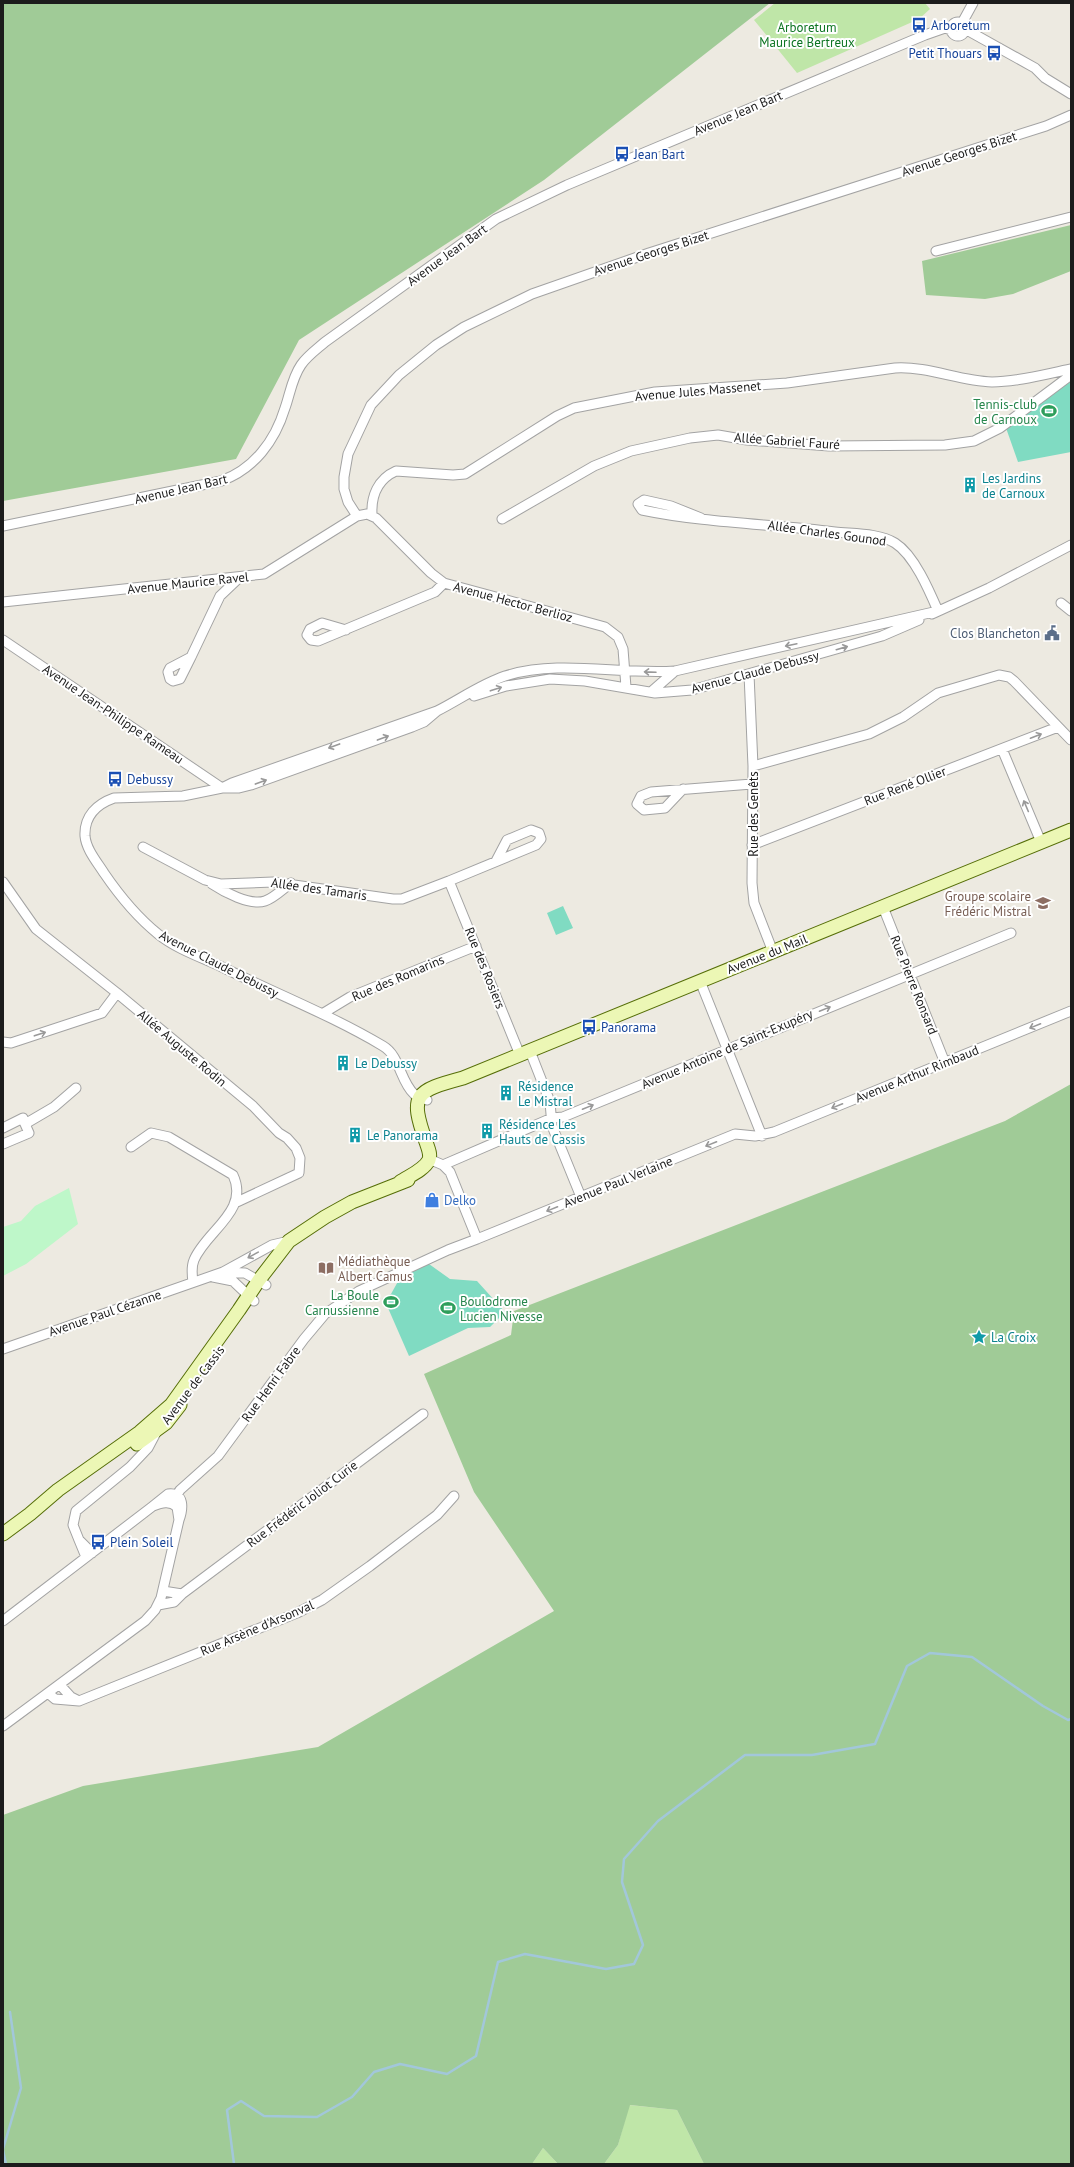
<svg xmlns="http://www.w3.org/2000/svg" width="1074" height="2167" font-family="'PT Sans',sans-serif">
<rect width="100%" height="100%" fill="#edeae1"/>
<path fill="#bfe6a8" d="M 775,3 L 925,3 L 930,9 L 919,19 L 797,73 L 754,20 Z
M 629,2105 L 677,2110 L 704,2164 L 604,2164 L 618,2145 Z
M 543,2148 L 558,2164 L 532,2164 Z"/>
<path fill="#a0cb97" d="M 3,3 L 770,3 L 544,180 L 299,340 L 236,459 L 3,501 Z
M 1071,225 L 1071,271 L 1013,294 L 985,299 L 926,295 L 922,261 Z
M 1071,1084 L 1071,2164 L 704,2164 L 677,2110 L 630,2105 L 618,2145 L 604,2164 L 558,2164 L 543,2148 L 532,2164 L 3,2164 L 3,1815 L 83,1786 L 318,1747 L 554,1611 L 474,1492 L 424,1374 L 511,1335 L 514,1311 L 1005,1121 Z"/>
<path fill="#bef7c9" d="M 69,1188 L 78,1224 L 26,1264 L 3,1276 L 3,1227 L 21,1221 L 35,1206 Z"/>
<path fill="#80dbc2" d="M 1071,381 L 1071,452 L 1018,462 L 1006,428 L 1048,395 Z
M 563,906 L 573,928 L 556,935 L 547,913 Z
M 429,1264 L 450,1279 L 477,1281 L 505,1312 L 490,1327 L 468,1328 L 409,1356 L 388,1308 L 382,1299 L 391,1294 L 401,1276 Z"/>
<g fill="none" stroke-linecap="round" stroke-linejoin="round">
<path stroke="#a2c7da" stroke-width="2.5" d="M 3,2149 L 21,2088 L 10,2012
M 3,2150 L 6,2164
M 234,2164 L 227,2110 L 241,2101 L 264,2116 L 317,2117 L 352,2097 L 374,2072 L 400,2064 L 447,2074 L 476,2056 L 498,1962 L 525,1954 L 606,1969 L 634,1964 L 643,1945 L 622,1882 L 624,1859 L 658,1821 L 745,1755 L 812,1755 L 875,1744 L 907,1666 L 930,1653 L 972,1657 L 1043,1706 L 1068,1720 L 1071,1719"/>
<g stroke="#a3a3a3" stroke-width="11">
<path id="minor" d="M951 29a7 7 0 1 1 14 0a7 7 0 1 1-14 0Z
M 962,23 L 973,3
M 965,29 L 1035,68 L 1045,78 L 1071,94
M 936,251 L 1071,217
M 372,515 C 371,496 378,479 396,471 L 453,475 L 465,474 L 557,416 L 574,408 L 655,392 L 787,383 L 895,368 C 928,366 959,381 992,382 C 1018,382 1046,374 1071,369
M 357,516 L 348,502 L 344,489 L 344,477 L 348,454 L 371,405 L 399,375 L 436,345 L 464,327 L 532,294 L 649,253 L 1046,126 L 1071,115
M 701,518 L 671,506 L 644,500 L 638,504 L 642,510 C 705,523 771,524 835,532 C 853,534 879,533 895,543 C 914,555 929,590 938,611
M 502,519 L 594,466 L 631,451 L 690,438 L 718,435 L 747,440 L 829,446 L 945,445 L 974,441 L 1000,428 L 1071,375
M 3,526 L 221,481 C 254,469 275,441 285,408 C 290,394 292,378 301,365 C 307,356 317,349 325,342 L 496,219 L 567,185 L 925,35 L 945,28 L 951,30
M 3,602 L 264,574 L 357,516 L 367,514 L 376,518 L 431,573 L 444,583 L 605,627 L 618,637 L 623,649 L 626,687
M 1061,603 L 1071,611
M 932,614 L 989,588 L 1071,545
M 346,630 L 322,623 L 310,629 L 307,635 L 311,640 L 318,641 L 435,592 L 444,583
M 3,640 L 222,788
M 191,657 L 180,679 L 173,681 L 170,679 L 168,672 L 170,668 L 191,657 L 220,596 L 240,577
M 749,674 L 753,766 L 752,883 L 754,903 L 773,952
M 651,692 L 675,671
M 474,696 L 506,686 L 550,679 L 585,681 L 655,693 L 692,690 L 882,636 L 919,620
M 1002,749 L 1041,842
M 753,766 L 869,734 L 903,717 L 938,693 L 999,675 L 1009,677 L 1014,681 L 1071,740
M 224,787 L 232,783 L 437,711 C 459,700 481,684 505,676 C 560,659 618,675 675,671 L 938,611
M 683,789 L 665,808 L 644,810 L 637,804 L 641,796 L 651,792 L 752,784
M 752,845 L 1058,727
M 143,847 L 205,880 L 221,884 L 273,882 L 393,899 L 402,899 L 449,881 L 536,845 L 541,839 L 539,833 L 531,830 L 507,840 L 496,861
M 449,881 L 520,1055
M 3,882 L 36,929 L 117,993 L 253,1106 L 279,1133 L 287,1138 L 296,1148 L 300,1158 L 299,1173 L 237,1202
M 212,884 C 224,892 250,906 265,901 C 274,898 283,889 291,883
M 883,907 L 945,1063
M 700,981 L 762,1136
M 322,1014 L 350,997 L 476,946
M 3,1042 L 11,1043 L 102,1013 L 117,993
M 530,1051 L 550,1102 L 552,1126 L 581,1197
M 427,1100 C 423,1098 417,1097 414,1094 C 400,1081 400,1056 383,1046 C 331,1015 274,993 220,966 C 200,957 175,948 158,934 C 137,917 119,895 104,873 C 97,862 86,849 85,836 C 84,816 97,804 114,798 L 183,796 L 222,788 L 239,788 L 251,785 L 412,727 L 424,722 L 437,711
M 3,1128 L 23,1118 L 25,1124
M 3,1144 L 29,1133 L 25,1124 L 54,1107 L 76,1088
M 131,1147 L 151,1133 L 169,1137 L 233,1175 C 250,1211 206,1231 194,1260 C 191,1267 192,1275 193,1282
M 443,1165 L 552,1118 L 563,1117 L 1011,933
M 477,1239 L 735,1134 L 755,1136 L 774,1132 L 1071,1011
M 223,1272 L 245,1273 L 266,1285
M 213,1277 L 233,1281 L 254,1301
M 3,1349 L 223,1272 L 272,1245 L 289,1241
M 168,1494 C 185,1492 183,1509 179,1520 L 177,1507 C 170,1500 161,1503 153,1506 Z
M 172,1503 L 180,1490 L 218,1456 L 304,1339 L 325,1314 L 359,1291 L 448,1250 L 477,1239 L 450,1172 L 443,1165 L 429,1159
M 79,1540 L 73,1525 L 76,1511 L 130,1467 L 148,1448 L 157,1431
M 86,1557 L 79,1540 L 92,1553
M 182,1594 L 423,1414
M 158,1605 L 174,1602 L 182,1594 L 163,1591
M 3,1621 L 153,1506
M 48,1693 L 55,1699 L 79,1701 L 71,1697 L 60,1685
M 79,1701 L 297,1613 L 322,1600 L 370,1566 L 437,1515 L 454,1496
M 3,1726 L 145,1621 L 155,1610 L 161,1598 L 179,1520"/>
</g>
<g stroke="#566e08" stroke-width="15">
<path id="secondary" d="M 400,1182 C 409,1176 424,1170 429,1160 C 431,1154 428,1148 426,1142 C 409,1094 415,1091 463,1078 L 1071,830
M 137,1444 L 166,1423 L 180,1405
M 3,1534 L 30,1514 L 58,1490 L 140,1432 L 171,1405 L 239,1310 L 259,1280 L 289,1241 L 325,1217 L 352,1202 L 408,1180"/>
</g>
<use href="#minor" stroke="#fff" stroke-width="9"/>
<use href="#secondary" stroke="#ecf7b5" stroke-width="13"/>
</g>
<defs><path id="oneway-shaft" d="M-6 0H5M1.5-3L5.5 0L1.5 3" fill="none" stroke-width="1.6" stroke-linecap="round" stroke-linejoin="round"/></defs>
<g stroke="#999">
<use href="#oneway-shaft" transform="translate(791 645) rotate(168)"/>
<use href="#oneway-shaft" transform="translate(842 648) rotate(-16)"/>
<use href="#oneway-shaft" transform="translate(650 672) rotate(-178)"/>
<use href="#oneway-shaft" transform="translate(496 689) rotate(-18)"/>
<use href="#oneway-shaft" transform="translate(1036 736) rotate(-21)"/>
<use href="#oneway-shaft" transform="translate(383 738) rotate(-20)"/>
<use href="#oneway-shaft" transform="translate(334 746) rotate(160)"/>
<use href="#oneway-shaft" transform="translate(261 782) rotate(-20)"/>
<use href="#oneway-shaft" transform="translate(1026 806) rotate(-113)"/>
<use href="#oneway-shaft" transform="translate(825 1009) rotate(-22)"/>
<use href="#oneway-shaft" transform="translate(1035 1026) rotate(158)"/>
<use href="#oneway-shaft" transform="translate(40 1034) rotate(-18)"/>
<use href="#oneway-shaft" transform="translate(837 1106) rotate(158)"/>
<use href="#oneway-shaft" transform="translate(588 1107) rotate(-22)"/>
<use href="#oneway-shaft" transform="translate(711 1144) rotate(158)"/>
<use href="#oneway-shaft" transform="translate(552 1209) rotate(158)"/>
<use href="#oneway-shaft" transform="translate(253 1255) rotate(151)"/>
</g>
<defs>
<g id="bus-bare" transform="scale(1.2)"><path d="M-5-6H5V4H4V6H2V4H-2V6H-4V4H-5ZM-3.5-4V0h7V-4ZM-3.5 1.2v1.5H-2V1.2ZM2 1.2v1.5H3.5V1.2Z" fill="#1a4fb4" stroke="#fff" stroke-width="2.5" paint-order="stroke"/></g>
<g id="stadium-bare" transform="scale(1.2)"><path d="M0-5a6.5 5 0 1 0 0 10a6.5 5 0 1 0 0-10ZM-3.5-1.8h7v3.6h-7Z" fill="#2e9e5b" stroke="#fff" stroke-width="2.5" paint-order="stroke"/></g>
<g id="building-bare" transform="scale(1.2)"><path d="M-4-6H4V6H1V3H-1V6H-4ZM-2.5-4.3h1.7v1.8h-1.7ZM.8-4.3h1.7v1.8H.8ZM-2.5-1h1.7V.8h-1.7ZM.8-1h1.7V.8H.8Z" fill="#0f9aa8" stroke="#fff" stroke-width="2.5" paint-order="stroke"/></g>
<g id="civic-bare" transform="scale(1.2)"><path d="M-.6-6.5H3V-4.5H.6V-3L4-1V1h2V6H-6V1h2V-1L-.6-3ZM-1.2 2.5V6h2.4V2.5Z" fill="#5c6f8a" stroke="#fff" stroke-width="2.5" paint-order="stroke"/></g>
<g id="school-bare" transform="scale(1.2)"><path d="M0-5L7-2L0 1L-7-2ZM-4 1L0 2.5L4 1V4Q0 6-4 4Z" fill="#8d6e63" stroke="#fff" stroke-width="2.5" paint-order="stroke"/></g>
<g id="shop-bare" transform="scale(1.2)"><path d="M-5-2.5h2.3a2.7 3.5 0 0 1 5.4 0H5L5.5 6h-11ZM-1.5-2.5h3a1.5 2.3 0 0 0-3 0Z" fill="#3f7fe0" stroke="#fff" stroke-width="2.5" paint-order="stroke"/></g>
<g id="library-bare" transform="scale(1.2)"><path d="M-6-4Q-3-5.5-.7-3.5V5Q-3 3-6 4ZM6-4Q3-5.5 .7-3.5V5Q3 3 6 4Z" fill="#8d6e63" stroke="#fff" stroke-width="2.5" paint-order="stroke"/></g>
<g id="sight-bare" transform="scale(1.2)"><path d="M0-6L1.8-2.2L6-1.7L2.9 1.2L3.7 5.4L0 3.3L-3.7 5.4L-2.9 1.2L-6-1.7L-1.8-2.2Z" fill="#0f9aa8" stroke="#fff" stroke-width="2.5" paint-order="stroke"/></g>
</defs>
<g fill-rule="evenodd">
<use href="#bus-bare" x="919" y="25"/>
<use href="#bus-bare" x="994" y="53"/>
<use href="#bus-bare" x="622" y="154"/>
<use href="#stadium-bare" x="1049" y="411"/>
<use href="#building-bare" x="970" y="485"/>
<use href="#civic-bare" x="1052" y="633"/>
<use href="#bus-bare" x="115" y="779"/>
<use href="#school-bare" x="1043" y="903"/>
<use href="#bus-bare" x="589" y="1027"/>
<use href="#building-bare" x="343" y="1063"/>
<use href="#building-bare" x="506" y="1093"/>
<use href="#building-bare" x="487" y="1131"/>
<use href="#building-bare" x="355" y="1135"/>
<use href="#shop-bare" x="432" y="1200"/>
<use href="#library-bare" x="326" y="1268"/>
<use href="#stadium-bare" x="391" y="1302"/>
<use href="#stadium-bare" x="448" y="1308"/>
<use href="#sight-bare" x="979" y="1337"/>
<use href="#bus-bare" x="98" y="1542"/>
</g>
<g text-anchor="middle" dominant-baseline="central" stroke-width="4" stroke-linejoin="round" paint-order="stroke">
<g font-size="13" fill="#164399" stroke="#fff" text-anchor="start">
<text x="931" y="25">Arboretum</text>
<text x="982" y="53" text-anchor="end">Petit Thouars</text>
<text x="634" y="154">Jean Bart</text>
<text x="127" y="779">Debussy</text>
<text x="601" y="1027">Panorama</text>
<text x="110" y="1542">Plein Soleil</text>
</g>
<g font-size="13" fill="#0e7523" stroke="#fff">
<text x="807" y="27">Arboretum<tspan x="807" dy="15">Maurice Bertreux</tspan></text>
</g>
<g font-size="13" fill="#1c1c1c" stroke="#fff">
<text transform="translate(738 113) rotate(-23)">Avenue Jean Bart</text>
<text transform="translate(959 154) rotate(-18)">Avenue Georges Bizet</text>
<text transform="translate(651 253) rotate(-18)">Avenue Georges Bizet</text>
<text transform="translate(447 255) rotate(-36)">Avenue Jean Bart</text>
<text transform="translate(698 391) rotate(-5)">Avenue Jules Massenet</text>
<text transform="translate(787 441) rotate(4)">Allée Gabriel Fauré</text>
<text transform="translate(181 489) rotate(-13)">Avenue Jean Bart</text>
<text transform="translate(827 533) rotate(8)">Allée Charles Gounod</text>
<text transform="translate(188 583) rotate(-6)">Avenue Maurice Ravel</text>
<text transform="translate(513 602) rotate(15)">Avenue Hector Berlioz</text>
<text transform="translate(755 672) rotate(-15)">Avenue Claude Debussy</text>
<text transform="translate(113 714) rotate(34)">Avenue Jean-Philippe Rameau</text>
<text transform="translate(905 786) rotate(-21)">Rue René Ollier</text>
<text transform="translate(753 814) rotate(-90)">Rue des Genêts</text>
<text transform="translate(319 889) rotate(8)">Allée des Tamaris</text>
<text transform="translate(767 954) rotate(-22)">Avenue du Mail</text>
<text transform="translate(219 964) rotate(27)">Avenue Claude Debussy</text>
<text transform="translate(485 968) rotate(68)">Rue des Rosiers</text>
<text transform="translate(398 978) rotate(-23)">Rue des Romarins</text>
<text transform="translate(914 985) rotate(68)">Rue Pierre Ronsard</text>
<text transform="translate(182 1048) rotate(40)">Allée Auguste Rodin</text>
<text transform="translate(727 1049) rotate(-23)">Avenue Antoine de Saint-Exupéry</text>
<text transform="translate(917 1074) rotate(-22)">Avenue Arthur Rimbaud</text>
<text transform="translate(618 1182) rotate(-22)">Avenue Paul Verlaine</text>
<text transform="translate(105 1313) rotate(-19)">Avenue Paul Cézanne</text>
<text transform="translate(271 1384) rotate(-54)">Rue Henri Fabre</text>
<text transform="translate(193 1385) rotate(-53)">Avenue de Cassis</text>
<text transform="translate(302 1504) rotate(-37)">Rue Frédéric Joliot Curie</text>
<text transform="translate(257 1628) rotate(-23)">Rue Arsène d'Arsonval</text>
</g>
<g font-size="13" fill="#27864d" stroke="#fff" text-anchor="end">
<text x="1037" y="404">Tennis-club<tspan x="1037" dy="15">de Carnoux</tspan></text>
<text x="379" y="1295">La Boule<tspan x="379" dy="15">Carnussienne</tspan></text>
<text x="460" y="1301" text-anchor="start">Boulodrome<tspan x="460" dy="15">Lucien Nivesse</tspan></text>
</g>
<g font-size="13" fill="#0d838f" stroke="#fff" text-anchor="start">
<text x="982" y="478">Les Jardins<tspan x="982" dy="15">de Carnoux</tspan></text>
<text x="355" y="1063">Le Debussy</text>
<text x="518" y="1086">Résidence<tspan x="518" dy="15">Le Mistral</tspan></text>
<text x="499" y="1124">Résidence Les<tspan x="499" dy="15">Hauts de Cassis</tspan></text>
<text x="367" y="1135">Le Panorama</text>
<text x="991" y="1337">La Croix</text>
</g>
<g font-size="13" fill="#4e5e75" stroke="#fff" text-anchor="end">
<text x="1040" y="633">Clos Blancheton</text>
</g>
<g font-size="13" fill="#785e54" stroke="#fff" text-anchor="end">
<text x="1031" y="896">Groupe scolaire<tspan x="1031" dy="15">Frédéric Mistral</tspan></text>
<text x="338" y="1261" text-anchor="start">Médiathèque<tspan x="338" dy="15">Albert Camus</tspan></text>
</g>
<g font-size="13" fill="#366cbe" stroke="#fff" text-anchor="start">
<text x="444" y="1200">Delko</text>
</g>
</g>
<rect width="1074" height="2167" fill="none" stroke="#1c1c1c" stroke-width="8"/>
</svg>
